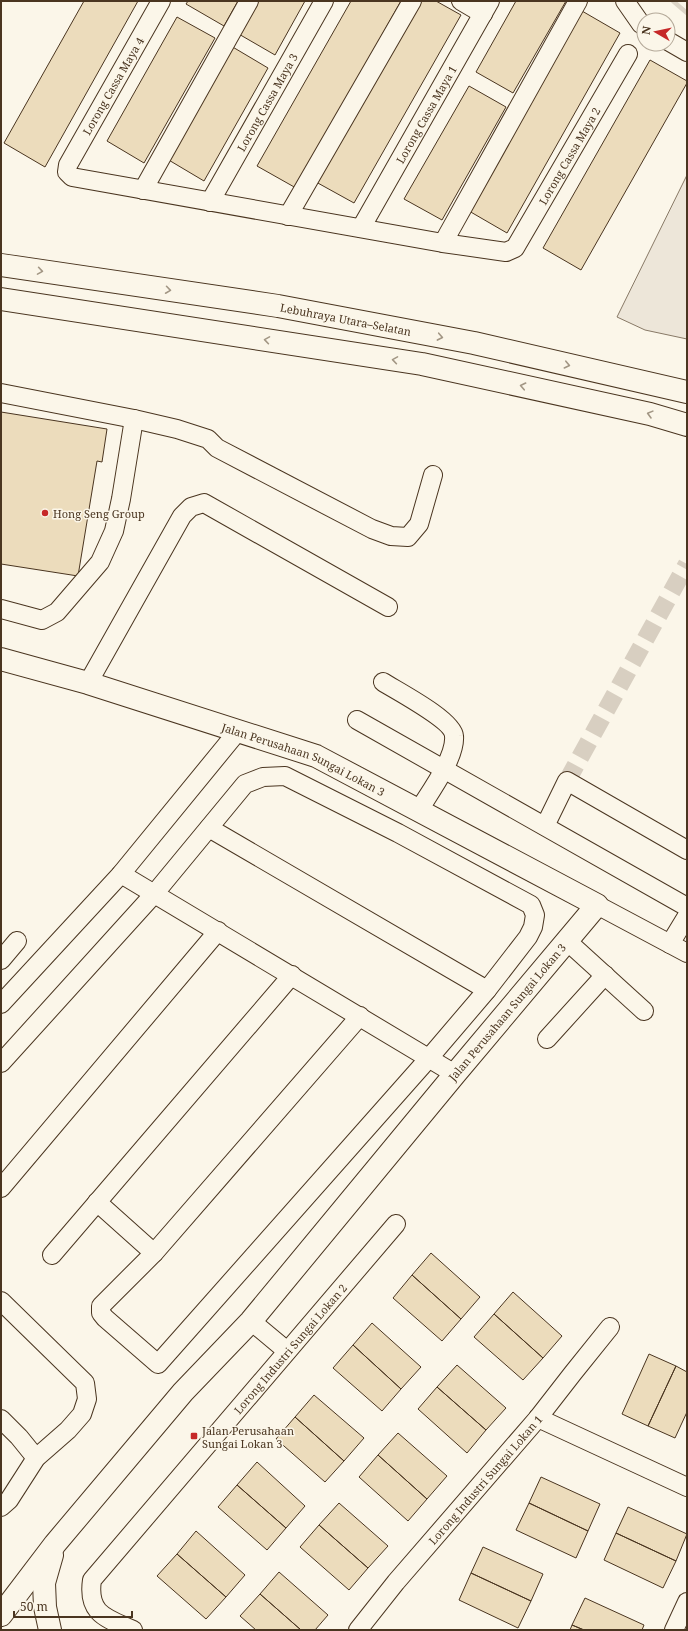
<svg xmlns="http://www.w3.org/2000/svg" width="688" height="1631" font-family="'Noto Serif',serif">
<rect width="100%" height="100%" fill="#fbf6e9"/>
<path fill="#ede6d9" stroke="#887966" d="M 687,175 L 687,339 L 645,330 L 617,317 Z"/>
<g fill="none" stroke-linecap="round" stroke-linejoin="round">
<path stroke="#dcd4c6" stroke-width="4.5" d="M 673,1 L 687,13"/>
</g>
<path fill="#ecdcbc" stroke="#4a3520" d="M 84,1 L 138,1 L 45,167 L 4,143 Z
M 188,1 L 238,1 L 224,26 L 186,4 Z
M 255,1 L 305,1 L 275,55 L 237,33 Z
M 351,1 L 401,1 L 296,188 L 257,166 Z
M 419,1 L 436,1 L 461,15 L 354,203 L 316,182 Z
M 516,1 L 566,1 L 513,93 L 476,72 Z
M 582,11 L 620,33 L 507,233 L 469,211 Z
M 177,17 L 215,38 L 144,163 L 107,141 Z
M 231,46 L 268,68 L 204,181 L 167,159 Z
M 650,60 L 687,81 L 687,83 L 581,270 L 543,248 Z
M 469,86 L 506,107 L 442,220 L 404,199 Z
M 1,412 L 107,429 L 102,462 L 97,461 L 78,576 L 1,564 Z
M 431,1253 L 480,1297 L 461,1319 L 412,1275 Z
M 412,1275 L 461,1319 L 442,1341 L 393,1298 Z
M 513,1292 L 562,1336 L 543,1358 L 494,1314 Z
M 494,1314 L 543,1358 L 523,1380 L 474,1337 Z
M 372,1323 L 421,1367 L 401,1389 L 353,1345 Z
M 353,1345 L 401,1389 L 382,1411 L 333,1368 Z
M 649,1354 L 676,1366 L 648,1426 L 622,1414 Z
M 457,1365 L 506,1408 L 486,1430 L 437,1387 Z
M 676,1366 L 687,1372 L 687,1412 L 675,1438 L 648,1426 Z
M 437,1387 L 486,1430 L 467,1453 L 418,1409 Z
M 314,1395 L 364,1438 L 344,1461 L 295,1417 Z
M 295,1417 L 344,1461 L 325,1482 L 276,1439 Z
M 398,1433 L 447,1476 L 427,1499 L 378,1455 Z
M 378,1455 L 427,1499 L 408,1521 L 359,1477 Z
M 257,1462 L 305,1506 L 286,1528 L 237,1485 Z
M 541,1477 L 600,1504 L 588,1531 L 529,1503 Z
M 237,1485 L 286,1528 L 267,1550 L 218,1507 Z
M 339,1503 L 388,1546 L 368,1568 L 319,1525 Z
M 529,1503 L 588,1531 L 576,1558 L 516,1530 Z
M 628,1507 L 687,1534 L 676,1561 L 616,1533 Z
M 319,1525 L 368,1568 L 349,1590 L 300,1547 Z
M 196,1531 L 245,1575 L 226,1597 L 177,1554 Z
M 616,1533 L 676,1561 L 663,1588 L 604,1560 Z
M 483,1547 L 543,1574 L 531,1601 L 471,1573 Z
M 177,1554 L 226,1597 L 206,1619 L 157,1576 Z
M 279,1572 L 328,1615 L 315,1630 L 301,1630 L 260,1594 Z
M 471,1573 L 531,1601 L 518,1628 L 459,1600 Z
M 260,1594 L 301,1630 L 256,1630 L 240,1616 Z
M 585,1598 L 644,1625 L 642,1630 L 584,1630 L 572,1625 Z
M 572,1625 L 584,1630 L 570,1630 Z"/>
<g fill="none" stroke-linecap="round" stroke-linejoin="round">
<path stroke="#d8cfc1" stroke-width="18" stroke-dasharray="18 9" stroke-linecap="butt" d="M 567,781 L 687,564"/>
<g stroke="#4a3520" stroke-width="20">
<g id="minor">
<path id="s1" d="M 161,1 L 68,165 L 67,172 L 72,177 L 443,243 L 506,252 L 515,248 L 628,54"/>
<path d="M 461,1 L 483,14"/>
<path d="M 625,1 L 641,24 L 644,26"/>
<path d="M 668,41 L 687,52"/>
<path d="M 143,190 L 249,1"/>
<path id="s2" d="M 210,202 L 324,1"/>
<path d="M 288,216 L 412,1"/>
<path id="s3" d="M 361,228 L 490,1"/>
<path d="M 443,243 L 578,1"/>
<path d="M 1,393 L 134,419 L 177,429 L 208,439 L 217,448 L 372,529 L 391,536 L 408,537 L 419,524 L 433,475"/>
<path d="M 1,609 L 42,620 L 57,612 L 100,562 L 114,531 L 121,499 L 134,419"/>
<path d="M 383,682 C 397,691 453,720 454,736 C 456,757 430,792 419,810"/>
<path d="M 88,683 L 182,516 L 191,507 L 204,503 L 388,607"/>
<path d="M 357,720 L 687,907"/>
<path d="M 545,826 L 567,781 L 687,850"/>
<path d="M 209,828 L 487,990"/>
<path d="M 121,874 L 455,1074"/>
<path d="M 597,905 L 687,953"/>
<path d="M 567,941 L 644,1011"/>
<path d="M 670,944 L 687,916"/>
<path d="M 1,960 L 17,941"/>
<path d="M 1,1004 L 121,874 L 238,731"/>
<path d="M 547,1039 L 605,975"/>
<path d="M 1,1063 L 155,893 L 245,784 L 263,777 L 285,776 L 398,833 L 531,905 L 535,915 L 533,927 L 528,937 L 487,990 L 429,1058 L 158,1364 L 105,1318 L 101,1313 L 101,1306 L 154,1253 L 360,1016"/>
<path d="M 1,1188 L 218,931"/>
<path d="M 97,1202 L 154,1253"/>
<path d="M 52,1255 L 292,975"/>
<path d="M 1,1301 L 85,1383 L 87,1399 L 82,1414 L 68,1430 L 36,1458 L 9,1500 L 1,1507"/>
<path d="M 251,1321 L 287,1351"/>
<path d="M 538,1418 L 687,1487"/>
<path d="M 1,1419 L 19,1437 L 36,1458"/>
<path id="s4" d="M 133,1630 C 106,1618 87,1614 92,1580 L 396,1224"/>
<path id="s5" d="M 358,1630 L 396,1582 L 538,1418 L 573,1373 L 610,1327"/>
<path d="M 674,1630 L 687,1602"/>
</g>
</g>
<g stroke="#4a3520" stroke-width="24">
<g id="major">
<path id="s6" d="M 1,659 L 88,683 L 316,756 L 597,905 L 455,1074 L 251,1321 L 183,1392 L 55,1544 L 1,1615"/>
<path d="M 50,1630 L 45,1607 L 44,1583 L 52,1555"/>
</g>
</g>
<g stroke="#4a3520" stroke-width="24">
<g id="highway">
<path id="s7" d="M 1,265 L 278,306 L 474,343 L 687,392"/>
<path d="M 1,299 L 422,364 L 650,414 L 687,425"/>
</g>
</g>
<use href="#minor" stroke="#fbf6e9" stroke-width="18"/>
<use href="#major" stroke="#fbf6e9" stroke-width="22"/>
<use href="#highway" stroke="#fbf6e9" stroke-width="22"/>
</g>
<defs><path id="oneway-chevron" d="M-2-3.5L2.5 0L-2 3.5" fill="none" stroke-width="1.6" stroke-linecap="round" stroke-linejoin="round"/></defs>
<g stroke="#a29684">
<use href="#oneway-chevron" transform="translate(40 271) rotate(9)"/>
<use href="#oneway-chevron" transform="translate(168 290) rotate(8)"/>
<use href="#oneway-chevron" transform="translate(440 337) rotate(11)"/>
<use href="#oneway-chevron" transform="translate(267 340) rotate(-171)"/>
<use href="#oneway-chevron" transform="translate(395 360) rotate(-171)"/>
<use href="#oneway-chevron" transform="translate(567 365) rotate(13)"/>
<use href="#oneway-chevron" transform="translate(523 386) rotate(-168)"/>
<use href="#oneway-chevron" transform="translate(650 414) rotate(-165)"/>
</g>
<g fill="#c62828" stroke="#fbf6e9" stroke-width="1.5">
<circle cx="45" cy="513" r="4"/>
<rect x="190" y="1432" width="8" height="8" rx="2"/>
</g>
<g text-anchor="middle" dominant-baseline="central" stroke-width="3" stroke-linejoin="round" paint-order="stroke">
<g font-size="11" fill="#4a3520" stroke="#fbf6e9">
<text transform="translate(113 86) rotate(-60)">Lorong Cassa Maya 4</text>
<text stroke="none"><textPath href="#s2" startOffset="115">Lorong Cassa Maya 3</textPath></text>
<text stroke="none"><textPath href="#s3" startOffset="131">Lorong Cassa Maya 1</textPath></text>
<text stroke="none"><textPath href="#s1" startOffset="760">Lorong Cassa Maya 2</textPath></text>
<text stroke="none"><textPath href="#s7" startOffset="349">Lebuhraya Utara–Selatan</textPath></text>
<text stroke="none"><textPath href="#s6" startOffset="319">Jalan Perusahaan Sungai Lokan 3</textPath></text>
<text transform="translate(507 1012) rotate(-50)">Jalan Perusahaan Sungai Lokan 3</text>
<text stroke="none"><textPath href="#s4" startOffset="377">Lorong Industri Sungai Lokan 2</textPath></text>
<text stroke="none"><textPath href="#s5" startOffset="197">Lorong Industri Sungai Lokan 1</textPath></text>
</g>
<g font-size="11" fill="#4a3520" stroke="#fbf6e9" text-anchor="start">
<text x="53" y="513">Hong Seng Group</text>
<text x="202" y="1430">Jalan Perusahaan<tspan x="202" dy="13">Sungai Lokan 3</tspan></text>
</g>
</g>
<rect width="688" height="1631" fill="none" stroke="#4a3520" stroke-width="4"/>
<g transform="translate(656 32) rotate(279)"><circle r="19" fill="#fbf6e9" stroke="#b4a999"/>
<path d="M0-3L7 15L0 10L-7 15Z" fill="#c62828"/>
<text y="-6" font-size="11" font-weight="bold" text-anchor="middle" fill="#4a3520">N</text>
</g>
<path d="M14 1611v6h118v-6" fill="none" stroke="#4a3520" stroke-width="2"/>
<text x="20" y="1611" font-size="12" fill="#4a3520" stroke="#fbf6e9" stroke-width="3" paint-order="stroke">50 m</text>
</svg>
